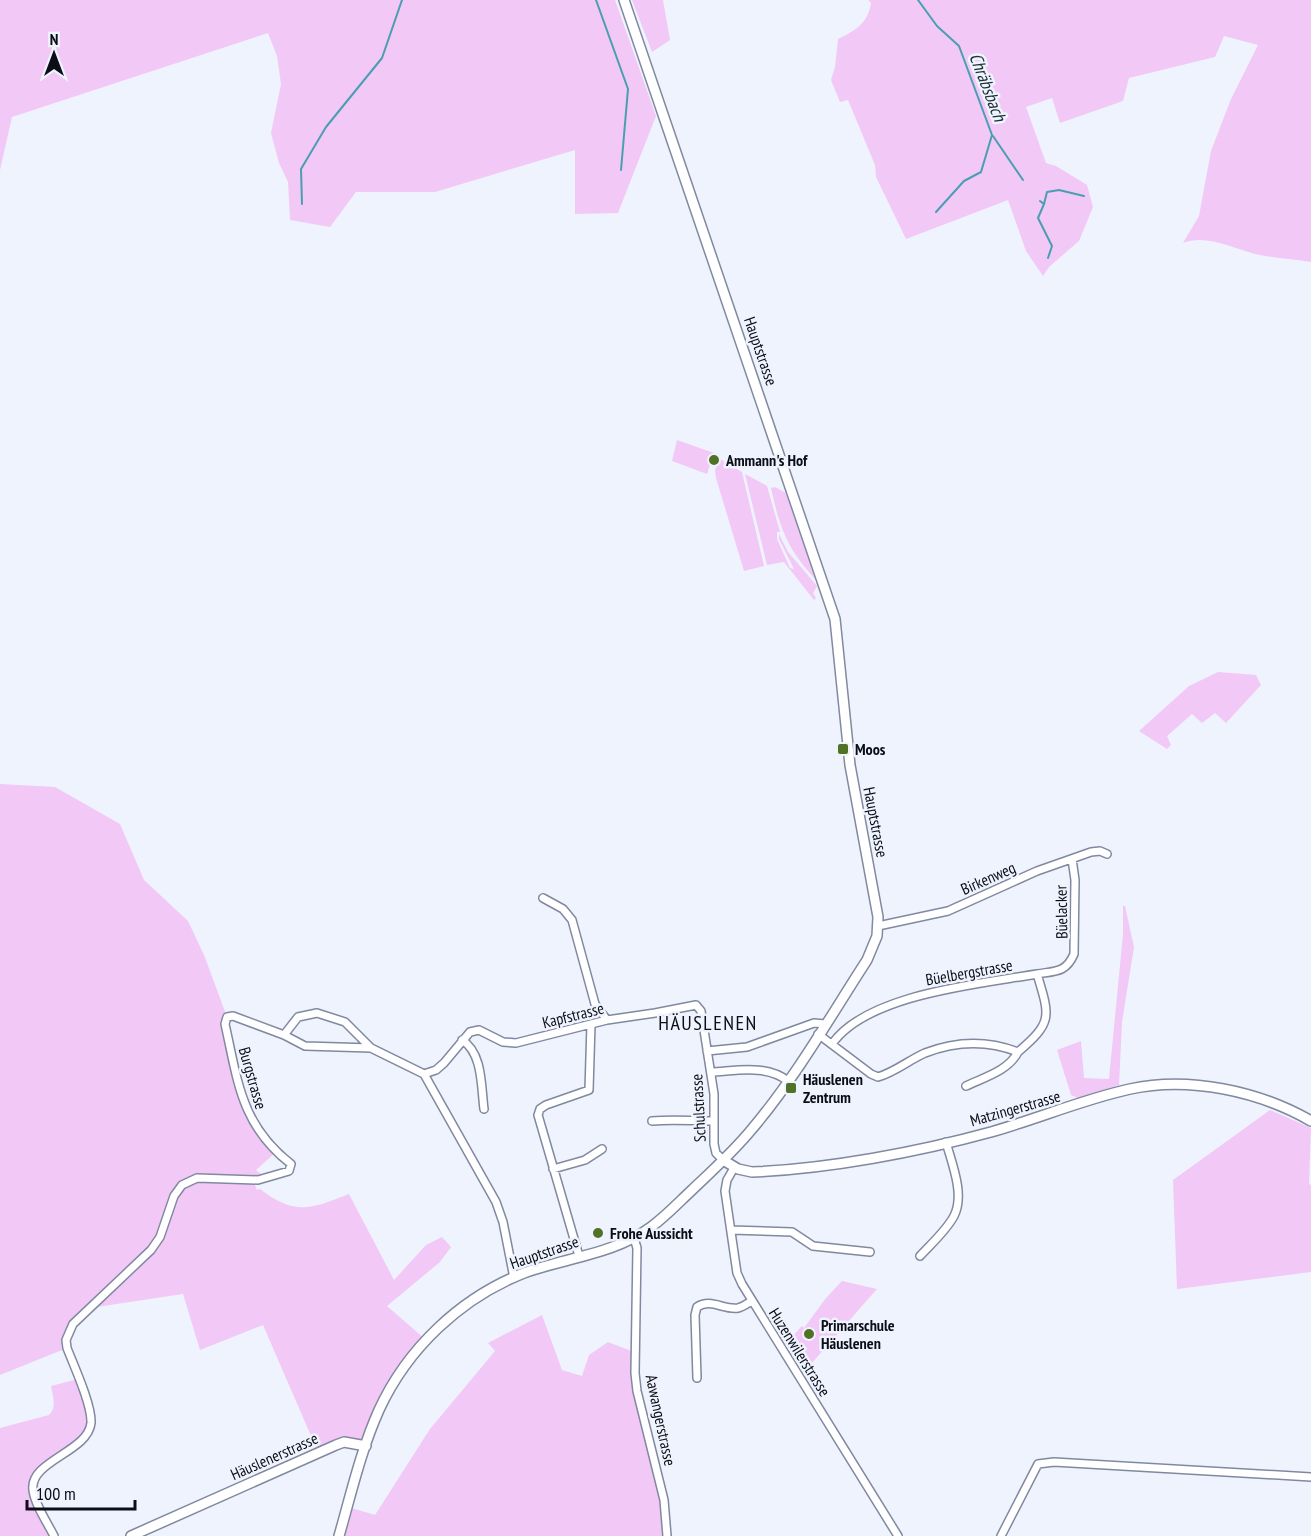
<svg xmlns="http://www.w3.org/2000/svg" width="1311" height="1536" font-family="'PT Sans Narrow',sans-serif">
<rect width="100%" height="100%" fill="#eff3fd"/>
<path fill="#f2c8f6" d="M 0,0 L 615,0 L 656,116 L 618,213 L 575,214 L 575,150 L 435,192 L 356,192 L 330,227 L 290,220 L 288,182 L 279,163 L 271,133 L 281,84 L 277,56 L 268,33 L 12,117 L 0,170 Z
M 632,0 L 663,0 L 670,40 L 652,52 Z
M 868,0 L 1311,0 L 1311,262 C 1293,259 1273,258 1255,254 C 1232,248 1206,234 1183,243 L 1199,216 L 1211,151 L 1231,99 L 1258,45 L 1224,36 L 1215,57 L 1129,78 L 1123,101 L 1060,123 L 1052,98 L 1026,107 L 1046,163 L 1056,166 L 1087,185 L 1093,207 L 1079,241 L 1049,267 L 1043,276 L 1026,251 L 1008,200 L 906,239 L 876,177 L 875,165 L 848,100 L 840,102 L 831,80 L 835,67 L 838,39 C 854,31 868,24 871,3 Z
M 677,440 L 714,453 L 707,474 L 672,461 Z
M 720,459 L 742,472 L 764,566 L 744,571 L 716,478 L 715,470 Z
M 745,474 L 767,486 L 780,532 L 777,532 L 777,539 L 790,568 L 794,569 L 779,539 L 779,534 L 788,552 L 817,586 L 813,593 L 816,598 L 814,600 L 784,562 L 767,565 Z
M 775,487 L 786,493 L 815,579 C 787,548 780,529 771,488 Z
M 1218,672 L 1256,675 L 1261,685 L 1226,723 L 1215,713 L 1202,723 L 1192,714 L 1167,736 L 1171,745 L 1167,749 L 1139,731 L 1189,686 Z
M 0,784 L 55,787 L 120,824 L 144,880 L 188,921 L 204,955 L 227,1017 L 225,1025 L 251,1121 L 276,1152 L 256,1170 L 267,1179 L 258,1180 L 255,1185 L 257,1190 L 260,1189 C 295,1216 311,1209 349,1194 L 394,1280 L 426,1245 L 442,1237 L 451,1247 L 440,1262 L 387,1306 L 426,1340 L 408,1361 L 366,1446 L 358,1444 L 318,1452 L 263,1325 L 200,1350 L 183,1294 L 90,1308 L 73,1324 L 67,1348 L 0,1375 Z
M 1123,906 L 1125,906 L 1134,947 L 1122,1022 L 1119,1085 L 1078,1098 L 1071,1095 L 1057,1050 L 1081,1041 L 1084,1078 L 1109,1079 L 1123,934 Z
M 1270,1110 L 1311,1128 L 1309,1183 L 1311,1186 L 1311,1272 L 1177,1289 L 1173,1180 Z
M 842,1281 L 877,1289 L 811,1364 L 787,1342 L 802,1326 L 804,1328 L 826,1298 Z
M 542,1315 L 562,1370 L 582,1376 L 589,1355 L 608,1342 L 634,1352 L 635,1373 L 664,1500 L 667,1536 L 339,1536 L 348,1507 L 375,1515 L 430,1429 L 495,1351 L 488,1343 Z
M 78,1379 L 90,1411 L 88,1431 L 39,1471 L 32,1487 L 54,1536 L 0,1536 L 0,1428 L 49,1415 C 57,1407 53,1397 51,1386 Z"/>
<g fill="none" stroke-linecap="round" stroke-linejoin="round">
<path stroke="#4b9eb1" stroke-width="2" d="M 596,0 L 628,89 L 621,170
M 918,0 L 937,26 L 959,46 L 992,135 L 981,172 L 964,181 L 936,212
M 993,136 L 1023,180
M 1040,201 L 1044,204 L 1047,192 L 1059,190 L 1084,196
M 302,204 L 301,169 L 326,127 L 382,58 L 402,0
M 1044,204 L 1038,218 L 1052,246 L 1048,258"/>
<g stroke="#8089a0" stroke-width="10">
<path id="street" d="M 543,898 L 563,909 L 572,920 L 595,1004 L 607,1020
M 878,926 L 948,911 L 1037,871 L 1091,852 L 1100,851 L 1107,854
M 1037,974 C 1055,971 1066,973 1074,954 L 1075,880 L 1072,859
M 818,1034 L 871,1074 L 878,1077 C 895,1072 909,1060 925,1053 C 956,1041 987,1040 1018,1052 C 1053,1022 1050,1017 1037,974 C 979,984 867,994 832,1044
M 284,1035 L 298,1017 L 317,1013 L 345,1022 L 371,1048
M 462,1040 C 483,1053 481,1087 484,1109
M 707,1051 L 747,1047 L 814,1023 L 825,1024
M 711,1072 C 736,1071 766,1064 788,1081
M 424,1074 L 436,1070 L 444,1063 L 470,1032 L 479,1030 L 503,1042 L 516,1043 L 607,1020 L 655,1013 L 696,1005 L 701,1011 L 714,1094 L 714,1144 L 716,1153 L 723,1160
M 966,1086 C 985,1077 1008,1071 1018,1052
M 652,1121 C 673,1119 693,1121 714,1121
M 734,1168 L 727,1180 L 725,1191 L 737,1273 L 742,1284 L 898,1536
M 553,1169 L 585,1160 L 602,1149
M 731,1230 L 792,1232 L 813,1246 L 870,1252
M 634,1238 L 637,1248 L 635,1373 L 637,1391 L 664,1500 L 667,1536
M 579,1256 L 538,1115 L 540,1109 L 546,1105 L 589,1090 L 591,1024
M 920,1256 C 931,1244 946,1231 954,1216 C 965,1195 952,1164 946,1142
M 697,1378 L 695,1315 L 697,1307 C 711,1298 723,1310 738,1308 C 743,1307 748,1303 752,1301
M 54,1536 C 47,1522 35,1505 33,1490 C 29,1461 88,1452 91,1423 C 92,1405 74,1366 67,1348 L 66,1340 L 73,1324 L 151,1250 L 160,1237 L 174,1196 L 182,1185 L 197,1178 L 258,1180 L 289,1171 L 291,1164 C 241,1125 238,1082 225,1024 L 227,1017 L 233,1016 L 284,1035 L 305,1046 L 371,1048 L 424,1074 L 496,1202 L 503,1222 L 514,1278
M 1001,1536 L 1038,1464 L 1054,1462 L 1311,1477"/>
</g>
<g stroke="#8089a0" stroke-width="12">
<path id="secondary" d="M 723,1160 L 738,1169 L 752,1172 C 828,1169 918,1152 991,1132 C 1037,1119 1084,1099 1130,1089 C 1189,1076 1259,1091 1311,1121
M 131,1536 L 336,1445 L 344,1442 L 366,1446
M 339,1536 C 351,1494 361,1450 379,1410 C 407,1349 460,1298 524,1273 C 565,1258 615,1254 651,1227 C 666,1216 678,1203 692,1190 C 712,1171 734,1151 752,1129 C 796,1077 830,1017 867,960 L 877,936 L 878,917 L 850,765 L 835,619 L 624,0"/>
</g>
<use href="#street" stroke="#fff" stroke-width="7"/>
<use href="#secondary" stroke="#fff" stroke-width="9"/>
</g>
<g fill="#517127" stroke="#eff3fd" stroke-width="2">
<circle cx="714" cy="460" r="6"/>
<rect x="837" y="743" width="12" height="12" rx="3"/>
<rect x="785" y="1082" width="12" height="12" rx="3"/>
<circle cx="598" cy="1233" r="6"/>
<circle cx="809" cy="1334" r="6"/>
</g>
<g text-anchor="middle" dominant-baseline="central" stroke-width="5" stroke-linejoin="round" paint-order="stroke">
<g font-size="16" fill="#0b0e16" stroke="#eff3fd">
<text transform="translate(761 351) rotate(71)">Hauptstrasse</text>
<text transform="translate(876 822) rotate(79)">Hauptstrasse</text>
<text transform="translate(988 878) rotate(-24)">Birkenweg</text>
<text transform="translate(1061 912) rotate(-91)">Büelacker</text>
<text transform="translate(969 972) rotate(-10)">Büelbergstrasse</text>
<text transform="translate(573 1015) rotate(-14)">Kapfstrasse</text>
<text transform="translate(253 1078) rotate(74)">Burgstrasse</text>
<text transform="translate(698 1108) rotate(-93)">Schulstrasse</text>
<text transform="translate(1015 1108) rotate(-16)">Matzingerstrasse</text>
<text transform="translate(544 1252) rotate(-19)">Hauptstrasse</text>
<text transform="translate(800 1352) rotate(58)">Huzenwilerstrasse</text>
<text transform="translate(661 1420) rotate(78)">Aawangerstrasse</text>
<text transform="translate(274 1456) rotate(-24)">Häuslenerstrasse</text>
</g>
<g font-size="16" font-weight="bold" fill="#0b0e16" stroke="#eff3fd" text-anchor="start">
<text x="726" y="460">Ammann's Hof</text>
<text x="855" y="749">Moos</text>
<text x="803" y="1079">Häuslenen<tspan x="803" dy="18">Zentrum</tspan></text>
<text x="610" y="1233">Frohe Aussicht</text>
<text x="821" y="1325">Primarschule<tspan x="821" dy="18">Häuslenen</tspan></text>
</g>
<g font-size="18" font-style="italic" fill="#1d3236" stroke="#eff3fd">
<text transform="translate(988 87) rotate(69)">Chräbsbach</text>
</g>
<g font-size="20" letter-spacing="1.5" fill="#0b0e16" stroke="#eff3fd">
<text x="708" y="1023">HÄUSLENEN</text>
</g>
</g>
<g transform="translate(54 54)" stroke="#eff3fd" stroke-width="4.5" paint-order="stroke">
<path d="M0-4.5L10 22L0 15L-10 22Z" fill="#0b0e16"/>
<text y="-9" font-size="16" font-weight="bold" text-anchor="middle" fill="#0b0e16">N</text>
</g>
<path d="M27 1500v9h108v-9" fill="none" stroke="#0b0e16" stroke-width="3"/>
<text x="36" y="1500" font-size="18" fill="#0b0e16" stroke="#eff3fd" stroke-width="4.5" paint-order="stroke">100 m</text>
</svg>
